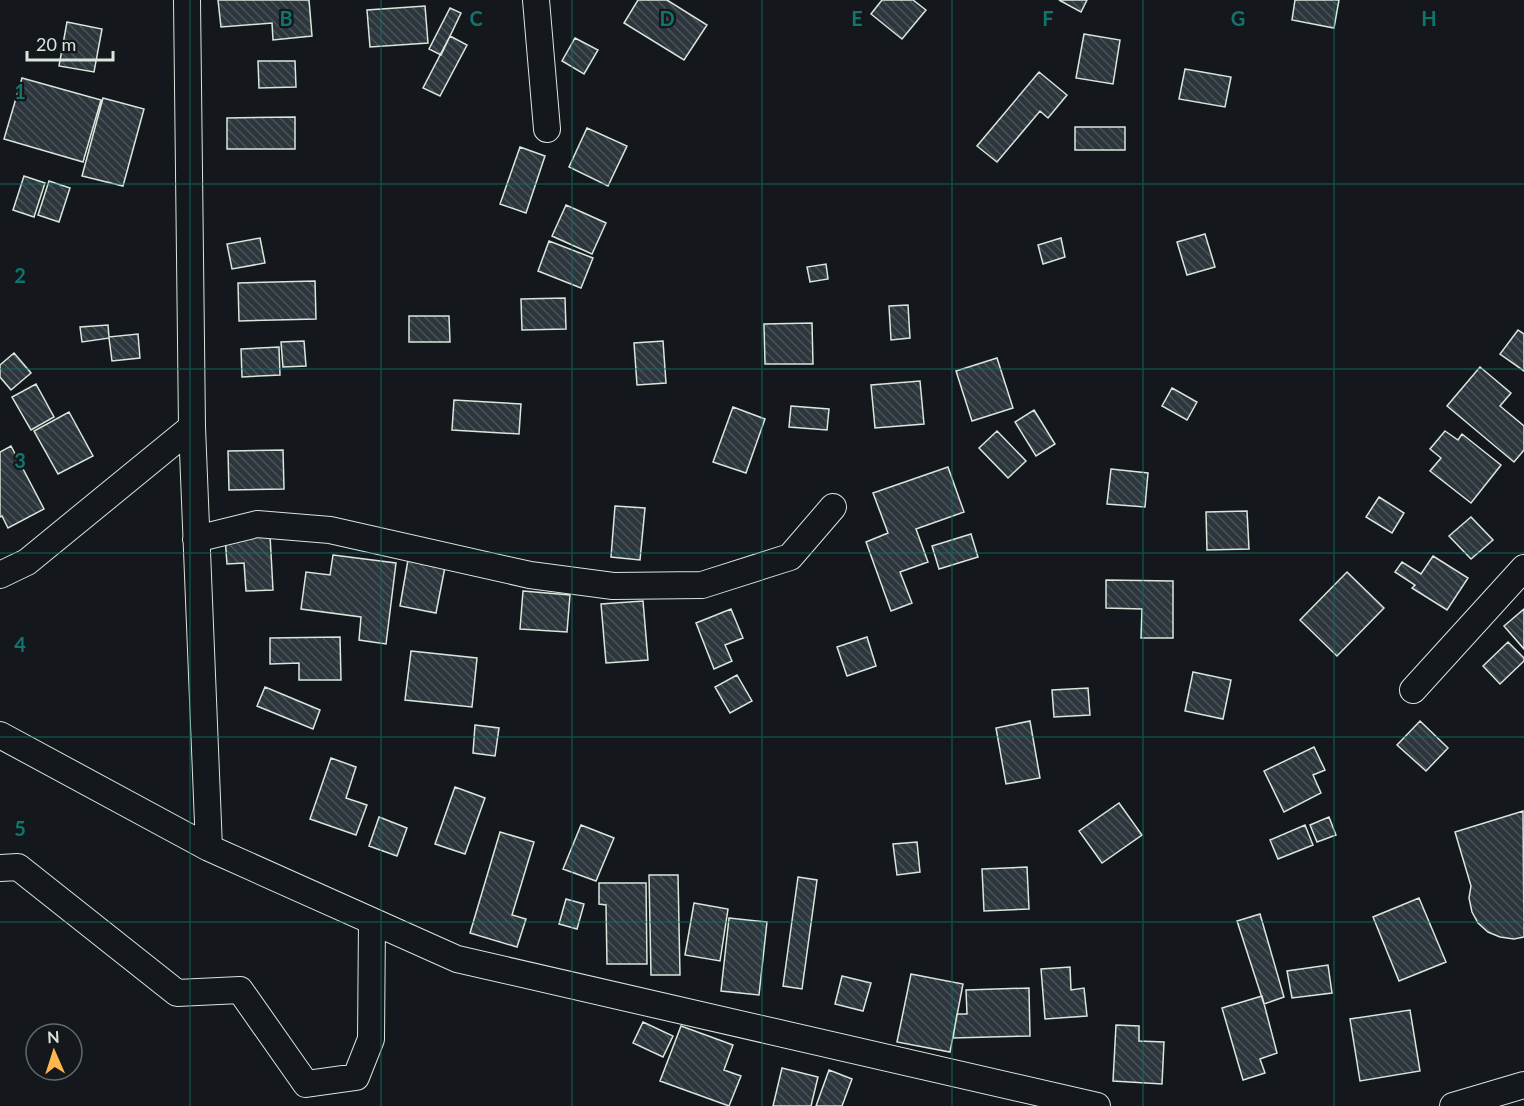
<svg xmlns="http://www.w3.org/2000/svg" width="1524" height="1106" font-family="Lato,sans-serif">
<defs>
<pattern id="building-back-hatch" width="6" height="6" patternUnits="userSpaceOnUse" patternTransform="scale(1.5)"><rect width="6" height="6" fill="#2c363c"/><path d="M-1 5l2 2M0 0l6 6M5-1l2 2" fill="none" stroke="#4a5358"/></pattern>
</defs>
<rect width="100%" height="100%" fill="#14181c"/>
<path fill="url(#building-back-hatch)" stroke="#d8e6dc" stroke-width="1.5" d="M 218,0 L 309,0 L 312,36 L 273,40 L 272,23 L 221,27 Z
M 638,0 L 667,0 L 707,25 L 684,60 L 624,23 Z
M 882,0 L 913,0 L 926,10 L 902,39 L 871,14 Z
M 1059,0 L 1087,0 L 1081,12 Z
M 1295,0 L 1339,0 L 1334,28 L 1292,20 Z
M 425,6 L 428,43 L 370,47 L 367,10 Z
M 450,8 L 461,13 L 441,55 L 429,49 Z
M 67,22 L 102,29 L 94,72 L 59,66 Z
M 1084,34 L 1120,40 L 1113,84 L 1076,78 Z
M 450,36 L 467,45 L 440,96 L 423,88 Z
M 575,38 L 598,50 L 584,74 L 562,61 Z
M 258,61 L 295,61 L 296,87 L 259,88 Z
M 1185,69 L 1231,77 L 1225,107 L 1179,99 Z
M 1039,72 L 1067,95 L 1048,118 L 1040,111 L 997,162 L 977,146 Z
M 22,78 L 101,100 L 83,162 L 4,139 Z
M 103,98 L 144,109 L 123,186 L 82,176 Z
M 295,117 L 295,149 L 227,149 L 227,118 Z
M 1075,127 L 1125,127 L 1125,150 L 1075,150 Z
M 587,128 L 627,146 L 608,186 L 569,167 Z
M 520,147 L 545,156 L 526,213 L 500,204 Z
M 24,176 L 45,183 L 34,217 L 13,210 Z
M 49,181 L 70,188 L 59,222 L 38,215 Z
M 566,205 L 606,223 L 592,254 L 552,236 Z
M 1205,234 L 1215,267 L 1187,275 L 1177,242 Z
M 260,238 L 265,263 L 232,269 L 227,244 Z
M 1061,238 L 1065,257 L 1043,264 L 1038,245 Z
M 549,241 L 593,258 L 581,288 L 538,271 Z
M 826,264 L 828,279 L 810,282 L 807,267 Z
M 315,281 L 316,319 L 239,321 L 238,283 Z
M 565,298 L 566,329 L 522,330 L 521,299 Z
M 908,305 L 910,338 L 891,340 L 889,306 Z
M 409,316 L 449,316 L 450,342 L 409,342 Z
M 812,323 L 813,364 L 765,364 L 764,324 Z
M 108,325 L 109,337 L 138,334 L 140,358 L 112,361 L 109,338 L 82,342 L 80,327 Z
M 1518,330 L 1524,334 L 1524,371 L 1500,354 Z
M 304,341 L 306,366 L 283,367 L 281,342 Z
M 663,341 L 666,383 L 637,385 L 634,343 Z
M 279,347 L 280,375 L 242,377 L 241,349 Z
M 14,353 L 31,373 L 11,390 L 0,377 L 0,365 Z
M 997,358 L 1013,408 L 972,421 L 956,371 Z
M 1480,367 L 1511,393 L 1500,406 L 1524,426 L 1524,450 L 1514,462 L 1447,406 Z
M 920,381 L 924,424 L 875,428 L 871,385 Z
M 36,384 L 54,417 L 31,430 L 12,397 Z
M 1172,388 L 1197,402 L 1187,420 L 1162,406 Z
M 454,400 L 521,404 L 519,434 L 452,430 Z
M 791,406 L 829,409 L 827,430 L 789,427 Z
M 733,407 L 765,419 L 746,473 L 713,462 Z
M 1034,410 L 1055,444 L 1036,456 L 1015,422 Z
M 69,412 L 93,456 L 58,474 L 34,431 Z
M 997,431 L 1026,461 L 1008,478 L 979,448 Z
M 1445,431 L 1458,440 L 1462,434 L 1501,465 L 1471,503 L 1430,471 L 1441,458 L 1430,449 Z
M 11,446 L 44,509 L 8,528 L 2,516 L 0,517 L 0,452 Z
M 283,450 L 284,489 L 229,490 L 228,451 Z
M 948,467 L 964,512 L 916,529 L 928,562 L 900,572 L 912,603 L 891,611 L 866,542 L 888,533 L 873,493 Z
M 1111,469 L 1148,473 L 1145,507 L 1107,504 Z
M 1379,497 L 1404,513 L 1392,533 L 1366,517 Z
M 615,506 L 645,508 L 640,560 L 611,557 Z
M 1247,511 L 1249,549 L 1207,550 L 1206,512 Z
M 1471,517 L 1493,540 L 1471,559 L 1449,536 Z
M 971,534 L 978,557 L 939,569 L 932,546 Z
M 270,535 L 273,590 L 246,591 L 244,563 L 227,564 L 225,537 Z
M 333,555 L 396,563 L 386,644 L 359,640 L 361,617 L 301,609 L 306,572 L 330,575 Z
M 1433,556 L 1468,578 L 1447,610 L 1412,588 L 1415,585 L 1395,572 L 1402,562 L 1421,574 Z
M 408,560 L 445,567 L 436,613 L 400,606 Z
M 1347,572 L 1384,608 L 1337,656 L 1300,620 Z
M 1106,580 L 1173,581 L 1173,638 L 1141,638 L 1142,609 L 1106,608 Z
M 523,591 L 570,595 L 567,632 L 520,629 Z
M 643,601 L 648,660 L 606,663 L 601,604 Z
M 731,609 L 743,638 L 725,645 L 732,661 L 714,669 L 696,623 Z
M 1524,609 L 1524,649 L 1504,626 Z
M 340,637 L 341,680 L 299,680 L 299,663 L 270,664 L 270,638 Z
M 867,637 L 876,666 L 847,676 L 837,647 Z
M 1508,642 L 1524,658 L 1524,661 L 1500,684 L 1483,666 Z
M 411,651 L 477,658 L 472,707 L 405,700 Z
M 1193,672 L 1231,680 L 1223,719 L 1185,711 Z
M 737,675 L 752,701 L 730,713 L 715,687 Z
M 265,687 L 320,710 L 313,729 L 257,706 Z
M 1088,688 L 1090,715 L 1054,717 L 1052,690 Z
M 1030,721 L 1040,778 L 1006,784 L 996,728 Z
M 1420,721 L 1448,748 L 1426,771 L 1397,745 Z
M 475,725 L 499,728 L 495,756 L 473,753 Z
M 1314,747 L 1325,770 L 1313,775 L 1321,793 L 1284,812 L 1264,771 Z
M 331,758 L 356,767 L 346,798 L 367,805 L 356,835 L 310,819 Z
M 455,787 L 485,798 L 465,854 L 435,844 Z
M 1119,803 L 1142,835 L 1102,863 L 1079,831 Z
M 1523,811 L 1524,937 L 1514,939 L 1500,937 L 1488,932 L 1478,923 L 1472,912 L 1469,898 L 1471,886 L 1455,832 Z
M 379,817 L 407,828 L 397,856 L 369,846 Z
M 1329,817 L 1336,835 L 1317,842 L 1310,825 Z
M 581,825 L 614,838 L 596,881 L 563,869 Z
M 1305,825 L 1313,845 L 1278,859 L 1270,840 Z
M 500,832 L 534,842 L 512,915 L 526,919 L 517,947 L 470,933 Z
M 917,842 L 920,872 L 897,875 L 893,844 Z
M 1027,867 L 1029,909 L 984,911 L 982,869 Z
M 649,875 L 678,875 L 680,975 L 651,975 Z
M 798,877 L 817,880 L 802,989 L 783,986 Z
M 599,883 L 646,883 L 647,964 L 607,964 L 606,905 L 599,904 Z
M 1419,898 L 1446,962 L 1399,981 L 1373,917 Z
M 566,899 L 584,904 L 577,929 L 559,924 Z
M 694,903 L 728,909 L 720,961 L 685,955 Z
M 1260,914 L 1284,997 L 1264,1004 L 1237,921 Z
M 729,918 L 767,922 L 759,995 L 721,991 Z
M 1328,965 L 1332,993 L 1292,998 L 1287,971 Z
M 1070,967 L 1071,990 L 1084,988 L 1087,1016 L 1045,1019 L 1041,969 Z
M 911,974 L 963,984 L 950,1052 L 897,1042 Z
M 842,976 L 871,983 L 863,1011 L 835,1004 Z
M 1029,988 L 1030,1036 L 953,1038 L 957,1014 L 967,1014 L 966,990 Z
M 1262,996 L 1277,1053 L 1260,1059 L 1265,1073 L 1243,1080 L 1222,1008 Z
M 1410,1010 L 1420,1071 L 1360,1081 L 1350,1019 Z
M 643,1022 L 673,1036 L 663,1057 L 633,1043 Z
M 1116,1025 L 1139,1026 L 1139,1041 L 1164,1042 L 1162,1084 L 1113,1081 Z
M 681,1026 L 733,1045 L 724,1070 L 741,1076 L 729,1106 L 660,1081 Z
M 782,1068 L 818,1077 L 811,1106 L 773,1106 Z
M 829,1070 L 852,1079 L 842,1106 L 816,1106 Z"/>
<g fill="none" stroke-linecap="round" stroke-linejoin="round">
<g stroke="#d8e6dc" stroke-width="28">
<path id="minor" d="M 187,0 L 192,427 L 209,848
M 536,0 L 547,129
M 196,539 L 257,524 L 330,530 L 530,575 L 613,586 L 702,585 L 790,557 L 833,507
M 0,575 L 27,562 L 192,427
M 1413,690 L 1524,568
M 0,735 L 209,848 L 457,959 L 1097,1106
M 0,868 L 18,867 L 177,993 L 240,990 L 306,1084 L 356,1077 L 371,1039 L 372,921
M 1453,1106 L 1524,1085"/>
</g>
<use href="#minor" stroke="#14181c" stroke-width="26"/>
</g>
<path fill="none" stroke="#0f766e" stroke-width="1.5" stroke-opacity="0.55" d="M 190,0 L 190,1106M 381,0 L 381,1106M 572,0 L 572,1106M 762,0 L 762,1106M 952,0 L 952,1106M 1143,0 L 1143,1106M 1334,0 L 1334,1106M 0,184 L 1524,184M 0,369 L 1524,369M 0,553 L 1524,553M 0,737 L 1524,737M 0,922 L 1524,922"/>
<g font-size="20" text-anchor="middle" font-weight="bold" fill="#0f766e" stroke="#14181c" stroke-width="4.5" stroke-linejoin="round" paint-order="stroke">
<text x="286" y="26">B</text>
<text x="476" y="26">C</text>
<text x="667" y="26">D</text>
<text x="857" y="26">E</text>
<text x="1048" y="26">F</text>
<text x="1238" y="26">G</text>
<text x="1429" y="26">H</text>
<text x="20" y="99">1</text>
<text x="20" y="283">2</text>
<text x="20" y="468">3</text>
<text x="20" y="652">4</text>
<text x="20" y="836">5</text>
</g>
<g transform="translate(54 1052) rotate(357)"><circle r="28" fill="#14181c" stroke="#626a69" stroke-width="1.5"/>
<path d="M0-4.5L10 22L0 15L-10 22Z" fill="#ffb74d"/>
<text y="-9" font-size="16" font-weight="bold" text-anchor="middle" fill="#d8e6dc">N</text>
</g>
<path d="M27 51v9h86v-9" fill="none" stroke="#d8e6dc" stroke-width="3"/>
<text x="36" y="51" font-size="18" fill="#d8e6dc" stroke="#14181c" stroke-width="4.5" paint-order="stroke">20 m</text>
</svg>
